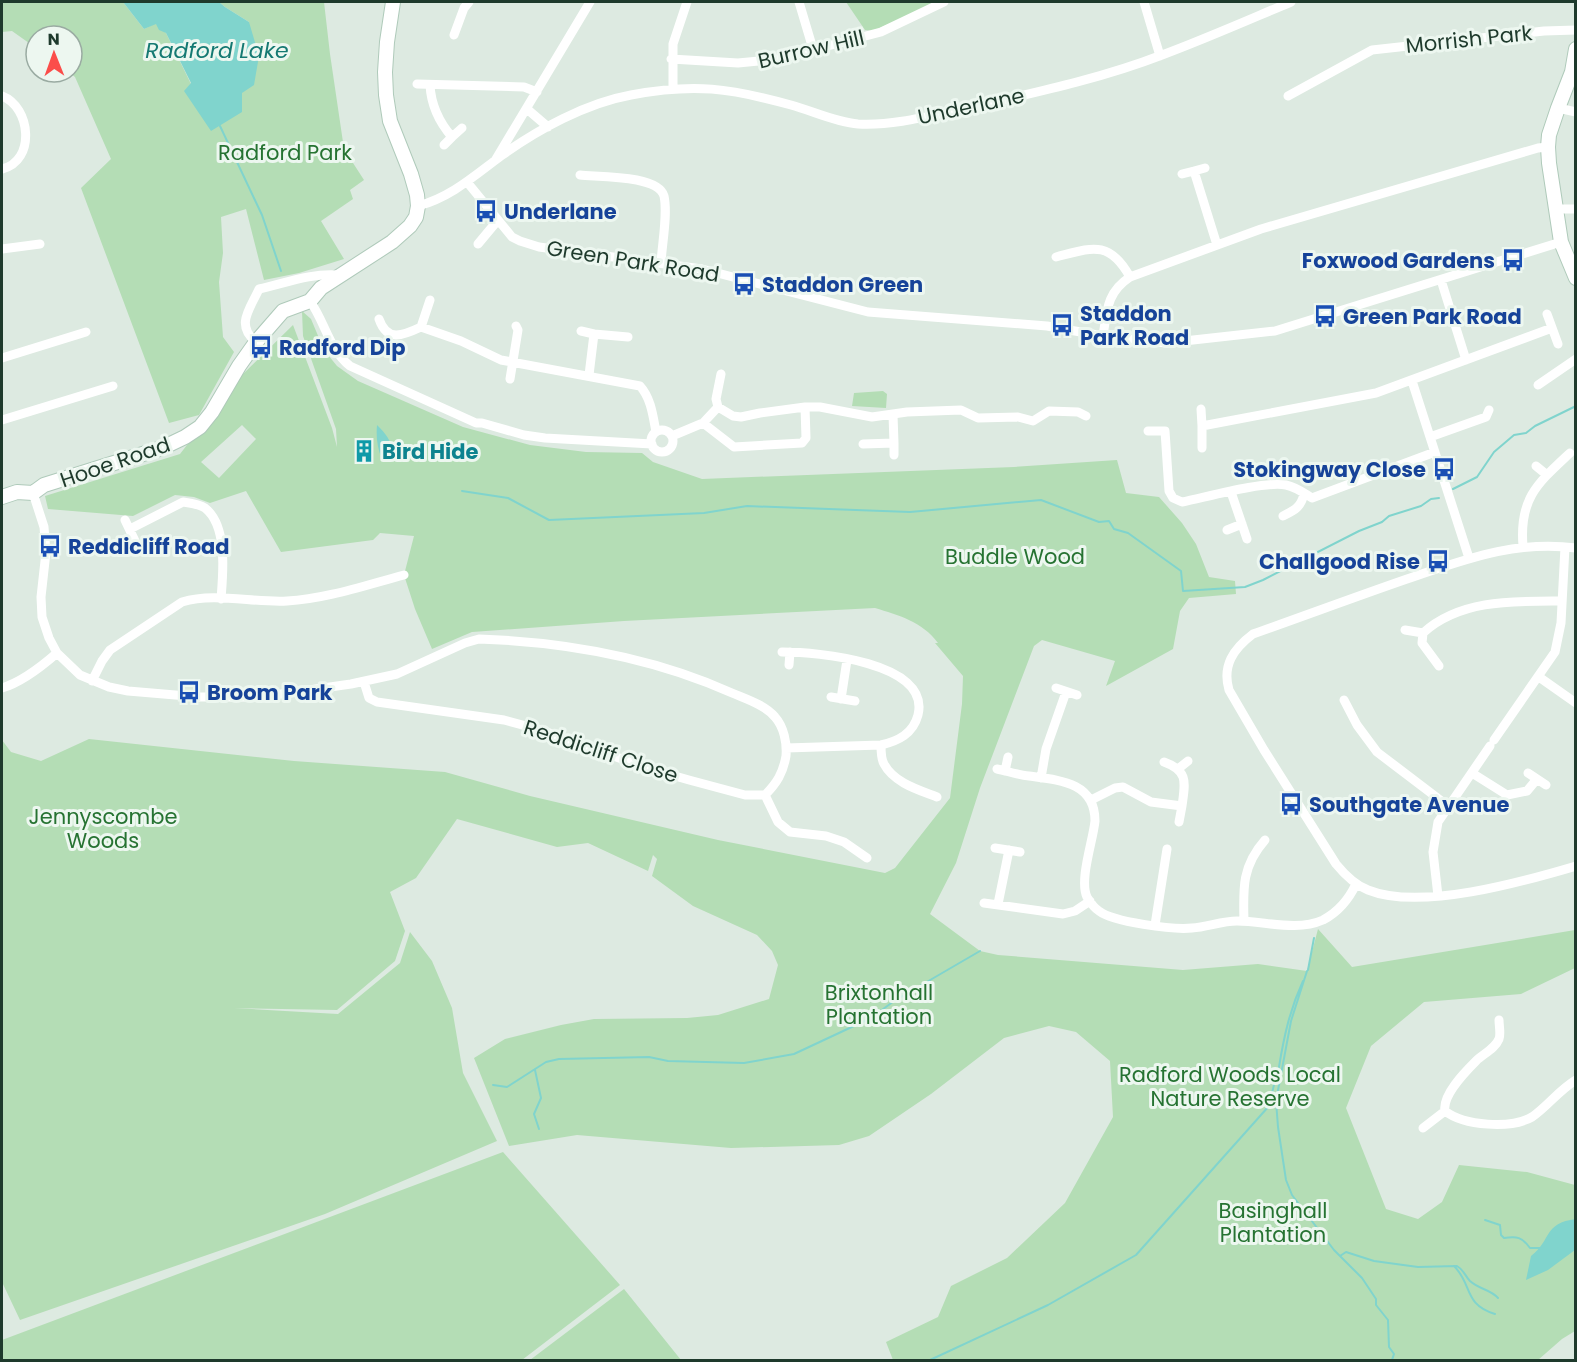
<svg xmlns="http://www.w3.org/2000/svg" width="1577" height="1362" font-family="Poppins,sans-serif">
<rect width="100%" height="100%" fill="#ddeae1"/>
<path fill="#b4ddb5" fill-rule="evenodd" d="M 2,2 L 123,2 L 144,29 L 156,23 L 166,33 L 191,84 L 242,93 L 249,22 L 225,7 L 219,2 L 324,2 L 330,54 L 344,149 L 364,180 L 350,190 L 353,199 L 321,221 L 344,259 L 299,273 L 264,280 L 246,209 L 221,217 L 223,253 L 219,282 L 223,337 L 234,352 L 199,415 L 169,423 L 81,188 L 111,159 L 75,77 L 69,72 L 72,72 L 72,36 L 36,36 L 36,48 L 12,31 L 2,32 Z
M 846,2 L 938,2 L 873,31 L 865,30 Z
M 302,311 L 311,319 L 324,350 L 337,366 L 358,381 L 463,427 L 530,445 L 586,452 L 642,453 L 653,462 L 702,479 L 1014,467 L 1117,460 L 1126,493 L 1159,497 L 1182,523 L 1196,544 L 1209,577 L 1235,581 L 1236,594 L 1189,598 L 1180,611 L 1173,649 L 1106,686 L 1115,661 L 1042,640 L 1034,646 L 980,788 L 956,863 L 930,914 L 980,951 L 998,955 L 1183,970 L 1258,964 L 1307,971 L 1318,929 L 1352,967 L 1575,930 L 1575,968 L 1521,994 L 1424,1002 L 1371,1046 L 1346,1108 L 1386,1209 L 1418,1219 L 1442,1202 L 1459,1165 L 1527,1172 L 1575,1185 L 1575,1331 L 1562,1339 L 1538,1360 L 893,1360 L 886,1342 L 938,1317 L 951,1286 L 1007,1258 L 1065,1203 L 1113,1117 L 1110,1061 L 1076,1032 L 1049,1026 L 1004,1038 L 931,1094 L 869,1136 L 839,1145 L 731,1148 L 577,1135 L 509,1146 L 474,1058 L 505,1039 L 561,1025 L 594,1019 L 687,1018 L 718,1015 L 769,999 L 778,965 L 772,951 L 757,935 L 693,906 L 652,876 L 657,859 L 653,855 L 648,871 L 588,843 L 557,847 L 457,819 L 416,878 L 390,892 L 405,931 L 395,961 L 337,1010 L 234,1008 L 338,1014 L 400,963 L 410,932 L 432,961 L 452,1008 L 463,1073 L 497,1141 L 325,1214 L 20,1320 L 2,1282 L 2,740 L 11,752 L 41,761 L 89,739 L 294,761 L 445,772 L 530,796 L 718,840 L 885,873 L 895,868 L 950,798 L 962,704 L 963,676 L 935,643 L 938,643 C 923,622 898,615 875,608 L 624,621 L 472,632 L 432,649 L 415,609 L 404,575 L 414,536 L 380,533 L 373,540 L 281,552 L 246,491 L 210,503 L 194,497 L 175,495 L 133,516 L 48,509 L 45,496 L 180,454 L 239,378 L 293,325 L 332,428 L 337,447 L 336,429 L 303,336 ZM 242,425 L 256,439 L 219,478 L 201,462 Z
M 883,391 L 887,394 L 886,408 L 852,406 L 854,393 Z
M 503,1152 L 620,1285 L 522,1360 L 2,1360 L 2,1340 Z
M 624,1289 L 681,1360 L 530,1360 Z"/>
<path fill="#80d4cd" d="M 123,2 L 219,2 L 225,7 L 249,22 L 259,56 L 254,85 L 242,93 L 242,112 L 211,131 L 184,91 L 191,83 L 166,33 L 159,30 L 156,24 L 144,29 Z
M 377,425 C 386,434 394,443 392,457 L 388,459 L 382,459 C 377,448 376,436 377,425 Z
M 1576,1219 L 1575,1250 L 1548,1270 L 1526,1280 L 1531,1256 C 1552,1240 1543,1223 1576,1219 Z"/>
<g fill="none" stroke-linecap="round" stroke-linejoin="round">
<path stroke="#80d4cd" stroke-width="2" d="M 220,126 L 262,215 L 281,271
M 1453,489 L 1477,477 L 1494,452 L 1514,435 L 1526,433 L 1535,426 L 1576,406
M 462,491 L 508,498 L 549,520 L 704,513 L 747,506 L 910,512 L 1041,500 L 1099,522 L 1109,521 L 1114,529 L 1128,533 L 1181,571 L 1183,591 L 1245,587 L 1263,580 L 1359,531 L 1382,522 L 1389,516 L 1421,506 L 1431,499 L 1439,498
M 1308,970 L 1314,938
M 1307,971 L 1291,1021 L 1276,1101 L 1278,1127 L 1286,1180 L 1292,1195 L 1334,1250 L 1362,1278 L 1376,1299 L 1376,1305 L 1388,1320 L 1389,1347 L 1394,1354 L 1392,1360
M 1279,1067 C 1284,1036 1290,1009 1303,981
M 535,1070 L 541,1098 L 534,1114 L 539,1129
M 493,1085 L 507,1087 L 546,1062 L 559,1059 L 649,1057 L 668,1061 L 744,1063 L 794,1054 L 871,1018 L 894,1001 L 980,951
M 1485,1220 L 1500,1225 L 1501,1235 L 1504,1238 C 1517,1236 1522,1237 1530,1248 L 1541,1248
M 1340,1256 L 1346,1252 L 1374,1261 L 1418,1267 L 1457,1266 C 1464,1270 1465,1276 1470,1281 C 1480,1290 1490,1289 1498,1298
M 1454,1266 C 1473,1285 1463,1304 1495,1314
M 930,1360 L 1048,1305 L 1136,1255 L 1269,1106 L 1277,1072"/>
<g stroke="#afcaba" stroke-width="16">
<path id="secondary" d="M 1576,49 L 1572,72 L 1558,108 L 1549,135 L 1548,147 L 1549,163 L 1561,242 L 1576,278
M 2,497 L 17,492 L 33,493 L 44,485 L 162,448 L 185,437 L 200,427 L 212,412 L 239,366 L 256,342 L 283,311 L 310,301 L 321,288 L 392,242 L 410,226 L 416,217 L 418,206 L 417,195 L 411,174 L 390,121 L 386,95 L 385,72 L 387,42 L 393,2"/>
</g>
<path stroke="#fff" stroke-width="9" d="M 799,2 L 813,49
M 1144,2 L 1160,56
M 454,35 L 464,8 L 469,2
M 671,59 L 738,63 L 778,59 L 881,32 L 944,2
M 417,84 L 524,87 L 537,92
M 430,85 C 431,104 439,122 452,137 L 444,145
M 673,88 L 673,44 L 687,2
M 2,96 C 31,107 36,161 2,169
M 1288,96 L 1372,50 L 1544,31 L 1576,30
M 1558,108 L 1576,112
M 527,109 L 548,127
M 452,137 L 462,128
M 496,159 L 590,2
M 1205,168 L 1194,171 L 1217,245
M 1182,174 L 1194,171
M 580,175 C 599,177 658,175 664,196 C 668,214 662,244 661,263
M 467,182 L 512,237 L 520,241 L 539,247 L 702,269 L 868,312 L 1047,326 L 1103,336 L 1166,343 L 1275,331 L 1561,242
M 418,206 C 451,197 474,176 501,156 C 537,130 586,103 631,95 C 694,83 730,88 791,105 C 813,111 835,122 858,124 C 895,126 933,115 968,108 C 1033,93 1100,79 1162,55 C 1205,39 1248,20 1291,2
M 1555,209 L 1576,209
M 478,244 L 498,220
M 2,249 L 40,244
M 1056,257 C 1091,248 1109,239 1130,277
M 1441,280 L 1466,360
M 310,301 C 325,322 329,349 350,366 L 476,423 L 482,423 L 524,435 L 545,438 L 652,444
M 1547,314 L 1558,344
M 379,319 C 387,342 402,336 421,327 L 461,341 L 501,360 L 640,386 C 651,398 653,416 656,432
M 421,327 L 430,300
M 581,331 L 594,334
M 1103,336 C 1107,310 1107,292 1130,277 L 1261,229 L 1538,148 L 1548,147
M 256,342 C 235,325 250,309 259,289 C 286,283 310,273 338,275
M 2,358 L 86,332
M 589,375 L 594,334 L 628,337
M 510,379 L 518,330 L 516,326
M 1412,381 L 1469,558
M 1538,385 L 1576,359
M 718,407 L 716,399 L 721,374
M 1201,409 L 1202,426
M 2,420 L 113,386
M 703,423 L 718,407 L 733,416 L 741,417 L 760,413 L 805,407
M651 441a11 11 0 1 1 22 0a11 11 0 1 1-22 0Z
M 1148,431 L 1165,431 L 1169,491 L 1173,498 L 1182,502 C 1207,497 1263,481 1286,485 C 1296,487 1304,493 1312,498 L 1435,452
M 672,436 L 703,423 L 734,447 L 802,443 L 806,438 L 805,407 L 820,407 L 872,417 L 907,412 L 961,410 L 978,418 L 1018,417 L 1033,421 L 1049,411 L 1078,412 L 1086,416
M 1430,437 L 1486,417 L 1489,410
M 894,443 L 894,455
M 863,444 L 894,443 L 893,415
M 1202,448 L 1202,426 L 1376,393 L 1552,328
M 1536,466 L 1547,475
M 1231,492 L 1247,539
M 33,493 L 44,527 L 46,552 L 41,597 L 42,617 L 49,638 L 57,653 L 80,675 L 109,687 L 128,691 L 199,697 L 253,697 L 281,694 L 351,684 L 397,674 L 465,643 L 479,639 C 567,642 652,657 732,693 C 746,699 765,705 775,717 C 784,727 787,743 786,756 C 783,773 777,783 765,795 L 745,795 L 689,780 L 647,768 L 541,730 L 504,720 L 377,702 L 369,698 L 364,682
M 1283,516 C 1295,510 1301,507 1304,494
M 125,520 L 135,541
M 130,529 L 183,502 C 190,503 199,504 205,508 C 228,526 223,573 221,599
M 1227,530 L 1242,524
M 1523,546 C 1519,498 1538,483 1570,453
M 1576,548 C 1514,540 1464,560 1407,579 C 1355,597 1304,616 1253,634 C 1233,649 1222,666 1229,690 L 1264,750 L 1336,864 C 1345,875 1355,885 1368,890 C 1420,911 1522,882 1576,866
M 1405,630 L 1423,633
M 782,652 C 817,652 931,662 918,715 C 913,734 898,741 881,745 L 786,748
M 789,665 L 790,652
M 1439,666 L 1422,643 L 1423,633 C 1460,599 1515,601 1562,601
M 1539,677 L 1576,703
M 92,681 L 102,661 L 110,650 L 182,602 C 215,592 253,603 287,601 C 326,599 366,585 404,575
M 2,688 C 22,682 41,667 57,653
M 1056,688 L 1077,695
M 831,697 L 855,701
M 841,699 L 847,660
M 1344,700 L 1357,725 L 1377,752 L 1448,806
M 1494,740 L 1555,652 L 1561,623 L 1565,547
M 881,745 C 881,751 881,759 884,764 C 894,783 919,790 937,797
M 997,769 C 1007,771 1018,775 1029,776 C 1059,780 1095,782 1095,821 C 1093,841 1079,880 1087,897 C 1090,902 1094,908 1099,911 C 1113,922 1173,930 1192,928 C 1207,927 1222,921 1237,921 C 1265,921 1296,932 1323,920 C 1338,912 1349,899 1356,884
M 1178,769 L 1188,761
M 1005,771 L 1008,757
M 1472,773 L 1507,795 L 1527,791 L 1537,779
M 1528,773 L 1546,785
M 1041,778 L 1046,749 L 1066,692
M 765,795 L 778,822 L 790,832 L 826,836 L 844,842 L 867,858
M 1091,800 L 1115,788 L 1123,787 L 1151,802 L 1182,806 C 1185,783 1189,771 1164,762
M 1179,822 L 1182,806
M 995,848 L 1020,852
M 1438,896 L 1433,852 L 1438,822 L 1490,746
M 984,903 L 1063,914 L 1075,911 L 1090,901
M 998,904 L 1009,850
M 1244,921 C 1243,888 1242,866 1265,840
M 1155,925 L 1167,849
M 1445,1111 C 1464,1126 1511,1129 1532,1117 C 1547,1107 1559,1090 1576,1080
M 1423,1128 L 1445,1111 C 1442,1095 1465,1072 1476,1061 C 1483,1054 1495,1049 1499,1039 C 1501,1034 1499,1026 1499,1020"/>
<use href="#secondary" stroke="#fff" stroke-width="14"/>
</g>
<defs>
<g id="bus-bare" transform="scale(1.8)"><path d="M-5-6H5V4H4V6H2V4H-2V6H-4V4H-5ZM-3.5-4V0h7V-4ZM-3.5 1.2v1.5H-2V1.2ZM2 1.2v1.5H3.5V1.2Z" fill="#1a4fb4" stroke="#edf7f0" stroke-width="2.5" paint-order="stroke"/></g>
<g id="building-bare" transform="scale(1.8)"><path d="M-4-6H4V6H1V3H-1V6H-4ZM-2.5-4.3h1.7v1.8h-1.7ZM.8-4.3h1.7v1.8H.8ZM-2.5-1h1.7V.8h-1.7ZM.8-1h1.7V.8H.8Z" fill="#0f9aa8" stroke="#edf7f0" stroke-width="2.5" paint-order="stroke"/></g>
</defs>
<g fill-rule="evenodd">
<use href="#bus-bare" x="486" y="211"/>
<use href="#bus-bare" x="1513" y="260"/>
<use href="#bus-bare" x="744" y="284"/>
<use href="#bus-bare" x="1325" y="316"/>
<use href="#bus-bare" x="1062" y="325"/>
<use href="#bus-bare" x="261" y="347"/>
<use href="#building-bare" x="364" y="451"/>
<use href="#bus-bare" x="1444" y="469"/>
<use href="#bus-bare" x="50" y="546"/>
<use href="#bus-bare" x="1438" y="561"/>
<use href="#bus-bare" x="189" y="692"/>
<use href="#bus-bare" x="1291" y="804"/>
</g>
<g text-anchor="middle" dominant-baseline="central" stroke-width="6" stroke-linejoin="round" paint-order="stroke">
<g font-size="21" fill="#1e3a2c" stroke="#edf7f0">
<text transform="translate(1469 39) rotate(-6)">Morrish Park</text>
<text transform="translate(811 49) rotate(-13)">Burrow Hill</text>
<text transform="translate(971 106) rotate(-12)">Underlane</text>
<text transform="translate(633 261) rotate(9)">Green Park Road</text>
<text transform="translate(115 462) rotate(-19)">Hooe Road</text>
<text transform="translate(601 751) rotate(18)">Reddicliff Close</text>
</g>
<g font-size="21" fill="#267332" stroke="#edf7f0">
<text x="285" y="152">Radford Park</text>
<text x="1015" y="556">Buddle Wood</text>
<text x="103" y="816">Jennyscombe<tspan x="103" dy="24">Woods</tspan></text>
<text x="879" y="992">Brixtonhall<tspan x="879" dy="24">Plantation</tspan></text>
<text x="1230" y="1074">Radford Woods Local<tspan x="1230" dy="24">Nature Reserve</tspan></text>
<text x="1273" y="1210">Basinghall<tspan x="1273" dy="24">Plantation</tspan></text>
</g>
<g font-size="21" font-weight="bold" fill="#164399" stroke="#edf7f0" text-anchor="start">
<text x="504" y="211">Underlane</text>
<text x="1495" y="260" text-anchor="end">Foxwood Gardens</text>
<text x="762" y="284">Staddon Green</text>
<text x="1080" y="313">Staddon<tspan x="1080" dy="24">Park Road</tspan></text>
<text x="1343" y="316">Green Park Road</text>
<text x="279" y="347">Radford Dip</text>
<text x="1426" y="469" text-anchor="end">Stokingway Close</text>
<text x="68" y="546">Reddicliff Road</text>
<text x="1420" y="561" text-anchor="end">Challgood Rise</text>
<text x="207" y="692">Broom Park</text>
<text x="1309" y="804">Southgate Avenue</text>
</g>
<g font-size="21" font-weight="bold" fill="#0d838f" stroke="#edf7f0" text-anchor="start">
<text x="382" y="451">Bird Hide</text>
</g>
<g font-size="22" font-style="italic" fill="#157972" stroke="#edf7f0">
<text x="217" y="50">Radford Lake</text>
</g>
</g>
<rect width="1577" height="1362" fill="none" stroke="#1e3a2c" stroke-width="6"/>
<g transform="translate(54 54) rotate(359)"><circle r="28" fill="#edf7f0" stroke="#9aaba2" stroke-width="1.5"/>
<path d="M0-4.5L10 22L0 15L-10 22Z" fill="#fb4d4a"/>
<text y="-9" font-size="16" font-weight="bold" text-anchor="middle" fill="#1e3a2c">N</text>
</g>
</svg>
